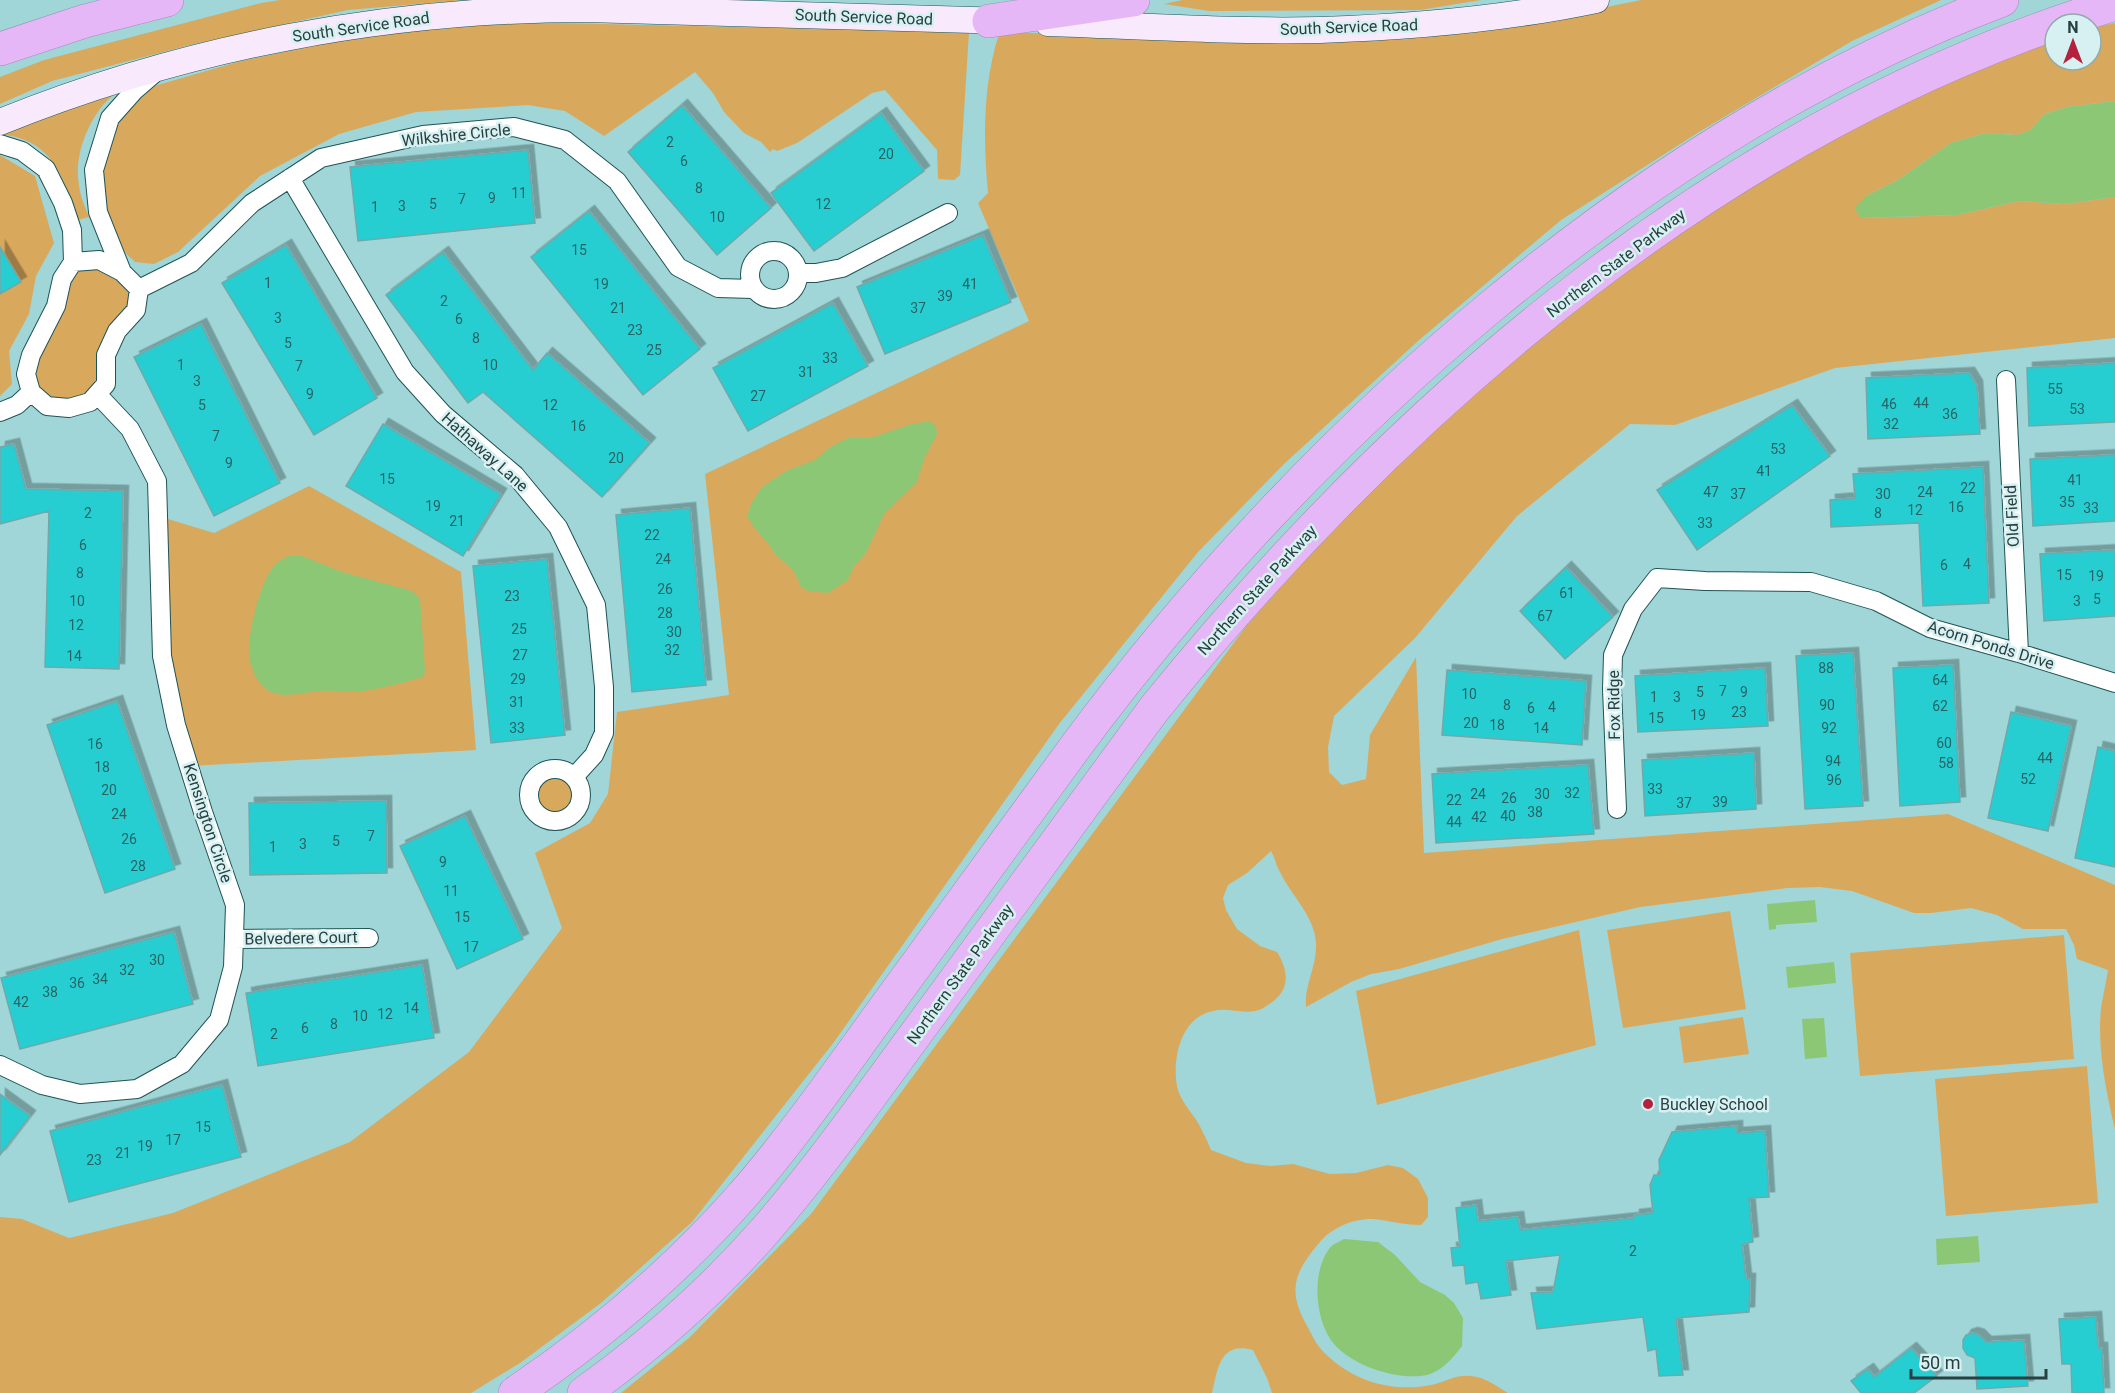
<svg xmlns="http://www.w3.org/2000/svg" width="2115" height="1393" font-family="Roboto,sans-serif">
<defs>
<filter id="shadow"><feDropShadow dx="5.5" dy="-5.5" stdDeviation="0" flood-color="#0004"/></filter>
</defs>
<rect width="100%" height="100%" fill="#a0d6d7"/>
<path fill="#d8a85d" d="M 280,0 L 464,0 L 348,10 L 190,45 L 52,81 L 0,104 L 0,77 L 44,60 L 261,3 Z
M 1182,0 L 1481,0 L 1420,10 L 1209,11 L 1164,4 Z
M 1641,0 L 1941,0 L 1852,41 L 1699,132 L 1561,220 L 1418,341 L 1284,464 L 1198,552 L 1059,724 L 834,1042 L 692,1222 L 601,1303 L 520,1363 L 471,1393 L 0,1393 L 0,1217 L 22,1219 L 69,1238 L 173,1213 L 350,1142 L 469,1052 L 562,928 L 535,853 L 590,823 L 608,794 L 617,712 L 729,695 L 705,474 L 1029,321 L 978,203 L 988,193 C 983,141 983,86 998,37 L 1008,32 L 1140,38 L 1315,39 L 1487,31 Z
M 503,22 L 969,32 L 960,175 L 954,180 L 938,179 L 937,150 L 885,90 L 872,93 L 797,143 L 777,151 L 773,149 L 770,152 L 761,142 L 744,133 L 724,112 L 713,93 L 695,72 L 604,136 L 565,111 L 528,105 L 416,112 L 339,134 L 260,176 L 178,252 L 154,264 L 135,262 L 118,246 L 105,211 L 102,158 L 124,108 L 147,88 L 241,61 L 387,31 Z
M 2115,23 L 2115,101 L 2067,107 L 2045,114 L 2029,131 L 2016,135 L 1986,133 L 1951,143 L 1898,180 L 1866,196 L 1860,218 L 1957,215 L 2019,201 L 2064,204 L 2115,197 L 2115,338 L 1835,368 L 1675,425 L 1630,424 L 1517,516 L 1415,638 L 1334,716 L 1328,747 L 1329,772 L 1342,785 L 1366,779 L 1370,735 L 1416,657 L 1424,853 L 1948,814 L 2115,885 L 2115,1130 C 2106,1091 2097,1048 2101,1008 C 2103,995 2106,983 2108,970 L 2077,959 L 2074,945 L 2066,929 L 2023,929 L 1997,915 L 1971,908 L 1931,913 L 1914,913 L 1852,891 L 1820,887 L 1787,888 L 1640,907 L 1502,939 L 1399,969 L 1371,974 L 1351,982 L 1306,1007 C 1304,986 1316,968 1316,947 C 1317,918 1292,897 1280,872 C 1276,866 1275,857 1271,851 L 1247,873 L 1228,885 L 1223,898 L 1226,910 L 1237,929 L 1260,946 L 1277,952 C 1289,971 1290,990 1271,1003 C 1267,1005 1263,1009 1259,1010 C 1244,1015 1228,1007 1213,1011 C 1181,1017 1172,1058 1177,1086 C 1179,1098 1190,1111 1197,1121 C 1202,1130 1207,1140 1211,1150 L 1246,1163 L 1270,1166 L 1293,1164 L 1330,1174 L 1356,1173 L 1388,1165 L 1403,1168 L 1418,1179 L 1428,1198 L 1428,1217 L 1421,1225 C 1406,1225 1395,1222 1381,1220 C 1359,1216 1333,1226 1319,1243 C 1295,1272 1287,1289 1306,1324 C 1311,1332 1314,1341 1320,1348 C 1348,1380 1390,1393 1431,1385 C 1445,1382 1456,1374 1471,1376 C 1485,1377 1496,1386 1508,1393 L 1272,1393 L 1267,1378 L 1253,1350 C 1220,1341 1218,1368 1212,1393 L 621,1393 L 690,1337 L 811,1214 L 1247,625 L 1348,512 L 1490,377 L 1606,285 L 1734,193 L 1874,113 L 1982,64 L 2055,40 L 2055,60 L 2091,60 L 2091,28 Z
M 125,86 C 118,92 109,98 103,105 C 86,126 74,158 79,185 C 80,196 85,207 89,217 L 78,220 C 62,176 54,140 0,134 Z
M 0,155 L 35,176 L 54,243 L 36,276 L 29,314 L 9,351 L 12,384 L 0,396 Z
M 99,260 L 139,289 L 117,331 L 106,384 L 69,408 L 31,392 L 31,355 L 73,262 Z
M 309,486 L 461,572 L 476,750 L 189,766 L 176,725 L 158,516 L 214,533 Z
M529 795a26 26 0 1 1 52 0a26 26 0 1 1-52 0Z
M 1730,911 L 1746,1009 L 1623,1028 L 1607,930 Z
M 1579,930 L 1596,1045 L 1377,1105 L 1356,991 Z
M 2064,935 L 2074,1059 L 1860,1076 L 1850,953 Z
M 1743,1017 L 1749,1054 L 1684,1063 L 1679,1027 Z
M 2087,1066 L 2098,1203 L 1946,1216 L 1935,1079 Z"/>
<path fill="#8cc776" d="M 2115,101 L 2115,197 L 2064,204 L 2019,201 L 1957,215 L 1860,218 L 1855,208 L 1866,196 L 1898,180 L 1951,143 L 1986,133 L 2016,135 L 2029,131 L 2045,114 L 2067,107 Z
M 930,421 L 936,426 L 937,434 L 924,459 L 917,482 L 884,514 L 866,553 L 854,566 L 848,580 L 828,593 L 809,591 L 801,587 C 795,571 792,568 779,558 C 774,554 771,547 767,542 C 759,533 753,527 747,516 L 752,502 L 762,487 L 786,471 L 815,460 L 830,447 L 848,438 L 871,438 L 908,425 Z
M 289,556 L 302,556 L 342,572 L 412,591 L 420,599 L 425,669 L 424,676 C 413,681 374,690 362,691 C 348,692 334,690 320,691 C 304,692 281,700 266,689 C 256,681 250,667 249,653 C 248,632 261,577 277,563 C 280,560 285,558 289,556 Z
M 1815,900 L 1817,922 L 1776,925 L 1776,929 L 1769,930 L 1767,904 Z
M 1834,962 L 1836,983 L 1788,988 L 1786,967 Z
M 1824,1018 L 1827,1057 L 1805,1059 L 1802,1019 Z
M 1978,1236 L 1980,1262 L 1937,1265 L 1936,1239 Z
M 1344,1239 L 1378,1242 L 1395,1255 L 1420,1282 L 1445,1295 L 1454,1303 L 1463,1318 L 1462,1346 C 1453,1358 1442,1371 1427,1375 C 1398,1381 1353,1366 1334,1344 C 1315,1322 1311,1273 1329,1249 C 1332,1244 1339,1242 1344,1239 Z"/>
<path fill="#25ced2" stroke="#72a8a9" stroke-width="1.5" filter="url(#shadow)" d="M 682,105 L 771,208 L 717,255 L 628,152 Z
M 881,113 L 924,171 L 814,251 L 771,193 Z
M 528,150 L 535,223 L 358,241 L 350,167 Z
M 589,211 L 700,349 L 643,395 L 531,257 Z
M 983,235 L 1011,302 L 885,354 L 857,287 Z
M 286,245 L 377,398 L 314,435 L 222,283 Z
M 0,247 L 21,282 L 0,294 Z
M 443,252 L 533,370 L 547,353 L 650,443 L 602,497 L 483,392 L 468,403 L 386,295 Z
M 833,303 L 868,366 L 748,431 L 713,368 Z
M 201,324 L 280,483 L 214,516 L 134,357 Z
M 2115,363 L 2115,422 L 2029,426 L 2027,368 Z
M 1969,373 L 1977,386 L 1980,434 L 1868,439 L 1866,378 Z
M 1792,405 L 1830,456 L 1697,550 L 1657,490 Z
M 383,424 L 501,494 L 463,556 L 346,486 Z
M 14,444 L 26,489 L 123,491 L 119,669 L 45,667 L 49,511 L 0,524 L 0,447 Z
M 2115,455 L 2115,521 L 2033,526 L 2030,459 Z
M 1983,467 L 1989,603 L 1923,606 L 1919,523 L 1831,527 L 1830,500 L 1855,498 L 1853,474 Z
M 690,508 L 706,685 L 632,692 L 616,515 Z
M 2115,550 L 2115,616 L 2044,621 L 2040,554 Z
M 547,559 L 565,735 L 491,743 L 473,566 Z
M 1566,567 L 1613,617 L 1565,659 L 1520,611 Z
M 1853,653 L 1863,806 L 1805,809 L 1796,656 Z
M 1953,665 L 1960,802 L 1900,806 L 1893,668 Z
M 1765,668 L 1768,726 L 1638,732 L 1635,676 Z
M 1447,670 L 1586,681 L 1582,745 L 1442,735 Z
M 117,701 L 175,869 L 105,893 L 47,725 Z
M 2011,712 L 2071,726 L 2048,831 L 1988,818 Z
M 2098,747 L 2115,751 L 2115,867 L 2075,858 Z
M 1754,753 L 1756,809 L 1645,816 L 1642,760 Z
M 1588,765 L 1594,834 L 1436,843 L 1432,774 Z
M 386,801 L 387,873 L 250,875 L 249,803 Z
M 465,816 L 523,939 L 457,969 L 400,846 Z
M 174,932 L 193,1004 L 20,1049 L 1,978 Z
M 422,965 L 434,1038 L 258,1066 L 246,993 Z
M 222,1085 L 241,1157 L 69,1202 L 50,1131 Z
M 0,1094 L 30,1116 L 0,1155 Z
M 1737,1126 L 1737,1133 L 1765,1131 L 1769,1197 L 1749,1198 L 1753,1242 L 1742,1244 L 1746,1279 L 1750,1279 L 1749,1312 L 1676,1318 L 1683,1375 L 1659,1376 L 1656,1349 L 1648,1351 L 1643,1317 L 1537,1329 L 1531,1293 L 1553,1292 L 1560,1255 L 1506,1261 L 1511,1295 L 1481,1299 L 1478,1282 L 1466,1284 L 1464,1265 L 1453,1266 L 1451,1248 L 1460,1247 L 1456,1208 L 1476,1205 L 1478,1221 L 1518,1217 L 1520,1230 L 1634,1218 L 1634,1215 L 1653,1213 L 1650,1185 L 1654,1175 L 1660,1175 L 1659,1160 L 1672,1132 Z
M 2096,1317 L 2098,1348 L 2102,1348 L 2104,1393 L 2072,1393 L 2071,1364 L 2062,1364 L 2059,1319 Z
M 1972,1333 L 1979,1335 L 1986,1342 L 2024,1340 L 2028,1386 L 1977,1389 L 1975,1358 L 1967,1355 L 1963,1348 L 1963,1340 L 1966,1335 Z
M 1911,1348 L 1937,1376 L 1914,1393 L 1861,1393 L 1851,1381 L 1868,1369 L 1874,1377 Z"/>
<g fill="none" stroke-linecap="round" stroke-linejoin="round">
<g stroke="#1e5455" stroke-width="20">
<path id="street" d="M 0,144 L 22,151 L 46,169 L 63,203 L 72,230 L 73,262
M 290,178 L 405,372 L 443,414 L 515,475 L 558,527 L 596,605 L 604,687 L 604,733 L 594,755 L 574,777
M750 275a24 24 0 1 1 48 0a24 24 0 1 1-48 0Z
M 99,260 L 122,272 L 139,289 L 136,310 L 117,331 L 106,355 L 106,384 L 90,402 L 69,408 L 47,406 L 31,392 L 26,374 L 31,355 L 56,306 L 62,279 L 73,262 Z
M 122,272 L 98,212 L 94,170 L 110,118 L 134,91 L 156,72
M 798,273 L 816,273 L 842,268 L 948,213
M 139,289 L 191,263 L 252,203 L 321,158 L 423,135 L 514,127 L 565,140 L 617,181 L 678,267 L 718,288 L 753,289
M 2006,380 L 2019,653
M 0,412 L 17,405 L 31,392
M529 795a26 26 0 1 1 52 0a26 26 0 1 1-52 0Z
M 1617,809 L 1612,689 L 1613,655 L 1633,609 L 1657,578 L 1705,581 L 1811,582 L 1876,601 L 1930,628 L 2019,653 L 2115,683
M 234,939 L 369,938
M 0,1065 L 42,1085 L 80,1094 L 137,1089 L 182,1064 L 219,1020 L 233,967 L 235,905 L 203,812 L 176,725 L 162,656 L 157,481 L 130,429 L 97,394"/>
</g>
<g stroke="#1e5455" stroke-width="27">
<path id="secondary" d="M 1048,23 C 1138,26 1230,32 1320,30 C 1413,27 1505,19 1596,0
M 0,122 C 186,47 386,9 586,9 L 1008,21"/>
</g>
<g stroke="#a48db6" stroke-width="34">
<path id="highway" d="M 989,21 L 1133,0
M 0,49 L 85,21 L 167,0
M 515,1393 C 598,1337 675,1272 742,1196 C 796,1134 843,1065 892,998 C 954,914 1014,830 1076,746 C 1306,436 1638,138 2002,0
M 584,1393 C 648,1347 711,1292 763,1233 C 822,1165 873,1092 926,1020 C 1002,916 1078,813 1154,709 C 1405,399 1727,121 2115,4"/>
</g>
<use href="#street" stroke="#fff" stroke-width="18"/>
<use href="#secondary" stroke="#f8e9fc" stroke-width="26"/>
<use href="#highway" stroke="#e6b7f6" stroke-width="33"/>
</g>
<circle fill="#b4213c" stroke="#d7f1f2" stroke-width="2" cx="1648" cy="1104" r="6"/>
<g text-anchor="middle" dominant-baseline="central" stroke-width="5" stroke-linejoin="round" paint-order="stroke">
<g font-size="14" fill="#286364">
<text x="670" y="142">2</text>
<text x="886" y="154">20</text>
<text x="684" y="161">6</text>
<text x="699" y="188">8</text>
<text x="519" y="193">11</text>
<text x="492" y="198">9</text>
<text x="462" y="199">7</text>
<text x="433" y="204">5</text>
<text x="823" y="204">12</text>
<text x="402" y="206">3</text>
<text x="375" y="207">1</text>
<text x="717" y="217">10</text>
<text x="579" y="250">15</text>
<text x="268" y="283">1</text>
<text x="601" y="284">19</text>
<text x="970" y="284">41</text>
<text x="945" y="296">39</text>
<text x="444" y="301">2</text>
<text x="618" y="308">21</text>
<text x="918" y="308">37</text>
<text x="278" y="318">3</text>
<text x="459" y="319">6</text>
<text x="635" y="330">23</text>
<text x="476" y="338">8</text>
<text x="288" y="343">5</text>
<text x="654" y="350">25</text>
<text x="830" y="358">33</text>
<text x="181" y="365">1</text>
<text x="490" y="365">10</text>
<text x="299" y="366">7</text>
<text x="806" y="372">31</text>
<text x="197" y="381">3</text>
<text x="2055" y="389">55</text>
<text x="310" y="394">9</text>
<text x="758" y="396">27</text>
<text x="1921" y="403">44</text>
<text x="1889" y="404">46</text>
<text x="202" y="405">5</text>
<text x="550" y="405">12</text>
<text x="2077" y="409">53</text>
<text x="1950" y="414">36</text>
<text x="1891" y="424">32</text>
<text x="578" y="426">16</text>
<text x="216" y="436">7</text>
<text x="1778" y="449">53</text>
<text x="616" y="458">20</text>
<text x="229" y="463">9</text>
<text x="1764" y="471">41</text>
<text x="387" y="479">15</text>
<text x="2075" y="480">41</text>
<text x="1968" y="488">22</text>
<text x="1711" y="492">47</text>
<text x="1925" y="492">24</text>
<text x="1738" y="494">37</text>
<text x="1883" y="494">30</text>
<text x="2067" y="502">35</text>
<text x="433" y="506">19</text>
<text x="1956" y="507">16</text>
<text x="2091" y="508">33</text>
<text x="1915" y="510">12</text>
<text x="88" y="513">2</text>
<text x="1878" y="513">8</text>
<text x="457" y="521">21</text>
<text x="1705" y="523">33</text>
<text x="652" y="535">22</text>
<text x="83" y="545">6</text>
<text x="663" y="559">24</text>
<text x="1967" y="564">4</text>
<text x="1944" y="565">6</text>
<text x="80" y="573">8</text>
<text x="2064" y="575">15</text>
<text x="2096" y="576">19</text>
<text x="665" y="589">26</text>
<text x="1567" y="593">61</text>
<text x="512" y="596">23</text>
<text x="2097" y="599">5</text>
<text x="77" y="601">10</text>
<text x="2077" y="601">3</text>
<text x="665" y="613">28</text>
<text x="1545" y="616">67</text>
<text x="76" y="625">12</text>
<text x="519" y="629">25</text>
<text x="674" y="632">30</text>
<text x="672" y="650">32</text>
<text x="520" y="655">27</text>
<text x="74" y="656">14</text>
<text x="1826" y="668">88</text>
<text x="518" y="679">29</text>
<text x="1940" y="680">64</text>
<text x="1723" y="691">7</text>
<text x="1700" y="692">5</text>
<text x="1744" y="692">9</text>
<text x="1469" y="694">10</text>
<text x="1654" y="697">1</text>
<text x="1677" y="697">3</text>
<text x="517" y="702">31</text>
<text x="1507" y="705">8</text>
<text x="1827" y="705">90</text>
<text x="1940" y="706">62</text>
<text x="1552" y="707">4</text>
<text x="1531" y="708">6</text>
<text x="1739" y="712">23</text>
<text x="1698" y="715">19</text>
<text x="1656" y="718">15</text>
<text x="1471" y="723">20</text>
<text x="1497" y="725">18</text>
<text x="517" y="728">33</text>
<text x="1541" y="728">14</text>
<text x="1829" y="728">92</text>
<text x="1944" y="743">60</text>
<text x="95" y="744">16</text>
<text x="2045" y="758">44</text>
<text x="1833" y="761">94</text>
<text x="1946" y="763">58</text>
<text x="102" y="767">18</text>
<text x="2028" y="779">52</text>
<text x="1834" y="780">96</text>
<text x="1655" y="789">33</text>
<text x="109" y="790">20</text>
<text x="1572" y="793">32</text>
<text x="1478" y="794">24</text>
<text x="1542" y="794">30</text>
<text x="1509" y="798">26</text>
<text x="1454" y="800">22</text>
<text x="1720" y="802">39</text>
<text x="1684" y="803">37</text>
<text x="1535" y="812">38</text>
<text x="119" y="814">24</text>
<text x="1508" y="816">40</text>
<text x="1479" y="817">42</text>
<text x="1454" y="822">44</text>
<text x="371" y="836">7</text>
<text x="129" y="839">26</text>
<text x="336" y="841">5</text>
<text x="303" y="844">3</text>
<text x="273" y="847">1</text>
<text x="443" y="862">9</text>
<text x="138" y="866">28</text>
<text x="451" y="891">11</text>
<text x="462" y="917">15</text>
<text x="471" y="947">17</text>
<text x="157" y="960">30</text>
<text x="127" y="970">32</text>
<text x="100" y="979">34</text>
<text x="77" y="983">36</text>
<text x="50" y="992">38</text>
<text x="21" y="1002">42</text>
<text x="411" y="1008">14</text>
<text x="385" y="1014">12</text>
<text x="360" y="1016">10</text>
<text x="334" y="1024">8</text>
<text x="305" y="1028">6</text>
<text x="274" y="1034">2</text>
<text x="203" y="1127">15</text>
<text x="173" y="1140">17</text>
<text x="145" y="1146">19</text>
<text x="123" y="1153">21</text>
<text x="94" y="1160">23</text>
<text x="1633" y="1251">2</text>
</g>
<g font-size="16" fill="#293f40" stroke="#d7f1f2">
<text transform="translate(864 17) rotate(2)">South Service Road</text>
<text transform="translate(361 27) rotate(-8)">South Service Road</text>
<text transform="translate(1349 27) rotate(-2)">South Service Road</text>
<text transform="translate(456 135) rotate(-6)">Wilkshire Circle</text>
<text transform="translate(1616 263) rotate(-37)">Northern State Parkway</text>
<text transform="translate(485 452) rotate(42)">Hathaway Lane</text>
<text transform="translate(2012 516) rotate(-93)">Old Field</text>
<text transform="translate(1257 590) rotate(-48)">Northern State Parkway</text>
<text transform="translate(1991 645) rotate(17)">Acorn Ponds Drive</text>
<text transform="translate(1614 705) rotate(-91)">Fox Ridge</text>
<text transform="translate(208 823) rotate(72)">Kensington Circle</text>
<text transform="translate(301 938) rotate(-1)">Belvedere Court</text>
<text transform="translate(960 974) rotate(-54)">Northern State Parkway</text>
</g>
<g font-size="16" fill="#293f40" stroke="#d7f1f2" text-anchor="start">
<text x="1660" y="1104">Buckley School</text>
</g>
</g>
<g transform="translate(2073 42)"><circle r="28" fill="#d7f1f2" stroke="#91aaab" stroke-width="1.5"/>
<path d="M0-4.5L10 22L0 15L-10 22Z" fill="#b4213c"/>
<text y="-9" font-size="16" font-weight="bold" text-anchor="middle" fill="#293f40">N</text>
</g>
<path d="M1911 1369v9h135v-9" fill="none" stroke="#293f40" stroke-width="3"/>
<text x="1920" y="1369" font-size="18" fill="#293f40" stroke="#d7f1f2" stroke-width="4.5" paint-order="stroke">50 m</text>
</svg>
